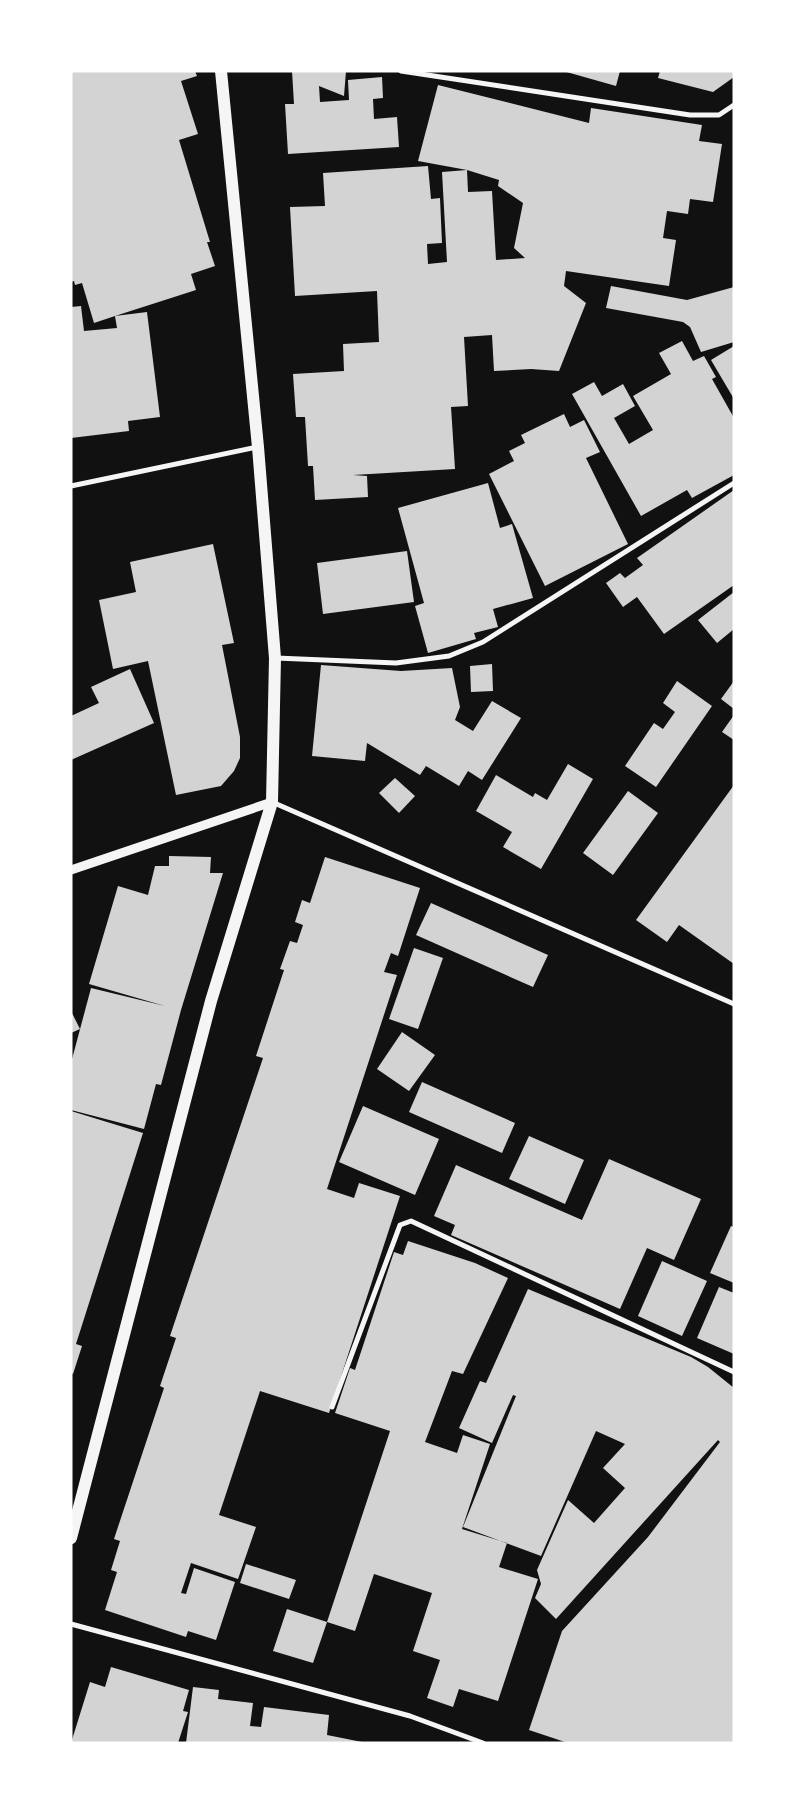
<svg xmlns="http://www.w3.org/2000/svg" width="805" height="1814" font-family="'Fira Sans Condensed',sans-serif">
<rect width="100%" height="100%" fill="#111"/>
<path fill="#d3d3d3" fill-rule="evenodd" d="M 71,71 L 195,71 L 197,76 L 181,81 L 198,134 L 179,140 L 210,242 L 207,242 L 215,266 L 191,274 L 196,290 L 115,316 L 147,312 L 160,417 L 128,421 L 129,431 L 71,438 L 71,307 L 81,306 L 84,331 L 117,328 L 115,316 L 94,323 L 82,283 L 75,285 L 74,281 L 71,282 Z
M 292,71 L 346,71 L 344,96 L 319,86 L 320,102 L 349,100 L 348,80 L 382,77 L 383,98 L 373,99 L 374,119 L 397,117 L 399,147 L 288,154 L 285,104 L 294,104 Z
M 563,71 L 620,71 L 616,86 Z
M 660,71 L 734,71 L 734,77 L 713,92 L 658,78 Z
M 438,85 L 589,123 L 591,108 L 702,125 L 699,141 L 722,144 L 713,202 L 690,199 L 688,214 L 667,211 L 663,238 L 676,240 L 669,286 L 566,271 L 564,286 L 586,303 L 559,371 L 531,369 L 494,371 L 492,335 L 464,337 L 468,406 L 451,407 L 455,469 L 353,475 L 367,476 L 368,497 L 315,500 L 313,466 L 308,466 L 305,417 L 296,417 L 293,374 L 344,371 L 343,344 L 379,342 L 377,291 L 295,296 L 290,207 L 325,206 L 323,173 L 428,166 L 431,199 L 440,198 L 442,243 L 427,244 L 428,264 L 447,262 L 442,172 L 467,170 L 418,161 ZM 467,170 L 499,180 L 498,186 L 523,203 L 514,248 L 525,258 L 496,260 L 492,191 L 468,192 Z
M 611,286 L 687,300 L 734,287 L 734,342 L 701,352 L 690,327 L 683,322 L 606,308 Z
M 682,341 L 693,361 L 704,356 L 716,377 L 712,379 L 734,418 L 734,475 L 692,498 L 687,490 L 641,516 L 572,394 L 594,382 L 602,396 L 623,384 L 635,406 L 614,418 L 629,444 L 653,430 L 633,396 L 671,374 L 659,353 Z
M 734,346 L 734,399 L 711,360 Z
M 564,414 L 570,427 L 584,420 L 600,452 L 586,458 L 628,544 L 545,586 L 489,474 L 514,461 L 509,451 L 525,443 L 521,435 Z
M 488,483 L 500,528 L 512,524 L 533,598 L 493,609 L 498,627 L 474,633 L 476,639 L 428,653 L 415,606 L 424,603 L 398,508 Z
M 734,490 L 734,585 L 664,634 L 637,597 L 623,607 L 606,583 L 620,573 L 625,578 L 643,565 L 637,558 Z
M 213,544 L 234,643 L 222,645 L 240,737 L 240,758 L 234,771 L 221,786 L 176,795 L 148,661 L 113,669 L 99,600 L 136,592 L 130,562 Z
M 407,551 L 414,602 L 323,614 L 317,563 Z
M 734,592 L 734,629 L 717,643 L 698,620 Z
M 492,664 L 493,691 L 471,692 L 470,666 Z
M 321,665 L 401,671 L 452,668 L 460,707 L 455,720 L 473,731 L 492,701 L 521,718 L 482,780 L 468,771 L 459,786 L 426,766 L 420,775 L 367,743 L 365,761 L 312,756 Z
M 130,669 L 154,723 L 71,760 L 71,716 L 99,703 L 91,687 Z
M 677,681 L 712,706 L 656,787 L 625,766 L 654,723 L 663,729 L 675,712 L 663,703 Z
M 734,681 L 734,709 L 721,699 Z
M 734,715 L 734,740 L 722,732 Z
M 568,764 L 593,779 L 541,869 L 503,847 L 512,832 L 476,811 L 496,775 L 533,797 L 535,793 L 547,800 Z
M 395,778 L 415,796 L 399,813 L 379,793 Z
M 734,785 L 734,964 L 679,925 L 667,942 L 636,920 Z
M 628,791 L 658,813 L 613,875 L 583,853 Z
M 169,856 L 211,857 L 210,873 L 223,873 L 181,1010 L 161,1085 L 156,1084 L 144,1129 L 71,1110 L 71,1063 L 91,988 L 165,1006 L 89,984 L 118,886 L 148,895 L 155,866 L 169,866 Z
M 325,857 L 420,888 L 398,956 L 391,953 L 384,972 L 397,975 L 327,1189 L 354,1198 L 359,1183 L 400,1196 L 329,1413 L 260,1391 L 219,1515 L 256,1527 L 238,1579 L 191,1563 L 181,1593 L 186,1594 L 194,1568 L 235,1582 L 216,1640 L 188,1631 L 186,1637 L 105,1610 L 117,1572 L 111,1570 L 120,1541 L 114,1539 L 164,1388 L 160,1386 L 176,1338 L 170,1336 L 263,1058 L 256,1056 L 284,970 L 280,969 L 290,941 L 297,943 L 303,925 L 295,922 L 302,900 L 310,903 Z
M 431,903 L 548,955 L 533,987 L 416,935 Z
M 414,948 L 443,958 L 418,1029 L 389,1019 Z
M 71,1011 L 80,1029 L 71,1033 Z
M 402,1032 L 435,1055 L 409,1091 L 377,1069 Z
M 422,1082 L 515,1123 L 502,1153 L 409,1112 Z
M 363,1106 L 439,1139 L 415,1195 L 339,1162 Z
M 71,1111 L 143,1133 L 76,1344 L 82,1346 L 73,1374 L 71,1373 Z
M 529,1136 L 584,1160 L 565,1204 L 509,1179 Z
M 609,1159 L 701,1199 L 674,1260 L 647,1248 L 620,1309 L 451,1235 L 455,1225 L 434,1216 L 456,1165 L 582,1220 Z
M 731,1226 L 734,1227 L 734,1283 L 710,1273 Z
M 408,1241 L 475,1263 L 508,1278 L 463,1374 L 452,1371 L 425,1442 L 457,1453 L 463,1435 L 490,1444 L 462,1529 L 507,1543 L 499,1567 L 538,1579 L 498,1701 L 459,1689 L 453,1707 L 427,1698 L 440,1660 L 413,1651 L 432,1593 L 374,1574 L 355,1631 L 327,1622 L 390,1431 L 335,1413 L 350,1368 L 355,1370 L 394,1252 L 403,1255 Z
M 662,1261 L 707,1281 L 682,1336 L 638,1316 Z
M 719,1287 L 734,1293 L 734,1354 L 697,1338 Z
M 528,1289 L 691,1357 L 708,1367 L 734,1388 L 734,1743 L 568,1743 L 529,1730 L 562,1631 L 648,1537 L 720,1442 L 718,1440 L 556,1619 L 535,1598 L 541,1584 L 537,1570 L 568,1500 L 594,1523 L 625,1488 L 603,1468 L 625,1444 L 596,1431 L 541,1556 L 463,1527 L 516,1396 L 513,1395 L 492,1443 L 459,1428 L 480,1381 L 486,1383 Z
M 246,1564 L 296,1580 L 289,1599 L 240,1583 Z
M 287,1609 L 327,1622 L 313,1663 L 273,1651 Z
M 111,1667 L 189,1690 L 183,1711 L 188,1712 L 178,1743 L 71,1743 L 90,1682 L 105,1687 Z
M 193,1687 L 219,1690 L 218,1699 L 253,1703 L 250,1726 L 261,1727 L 264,1707 L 329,1715 L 327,1735 L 367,1743 L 186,1743 Z"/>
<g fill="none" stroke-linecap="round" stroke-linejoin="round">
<path stroke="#f5f5f5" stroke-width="5" d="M 401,71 L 690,115 L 719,115 L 734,105
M 71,486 L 257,447
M 276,658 L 396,663 L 449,656 L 483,642 L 734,483
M 272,802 L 734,1004
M 332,1407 L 400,1225 L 411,1221 L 734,1372
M 71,1624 L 410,1716 L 483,1743"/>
<path stroke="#f5f5f5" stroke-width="9" d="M 71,870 L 272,802"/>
<path stroke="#f5f5f5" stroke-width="12" d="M 71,1538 L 211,1001 L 272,802 L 275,658 L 258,447 L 221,71"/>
</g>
<rect width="805" height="1814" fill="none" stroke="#ffffff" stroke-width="145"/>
</svg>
